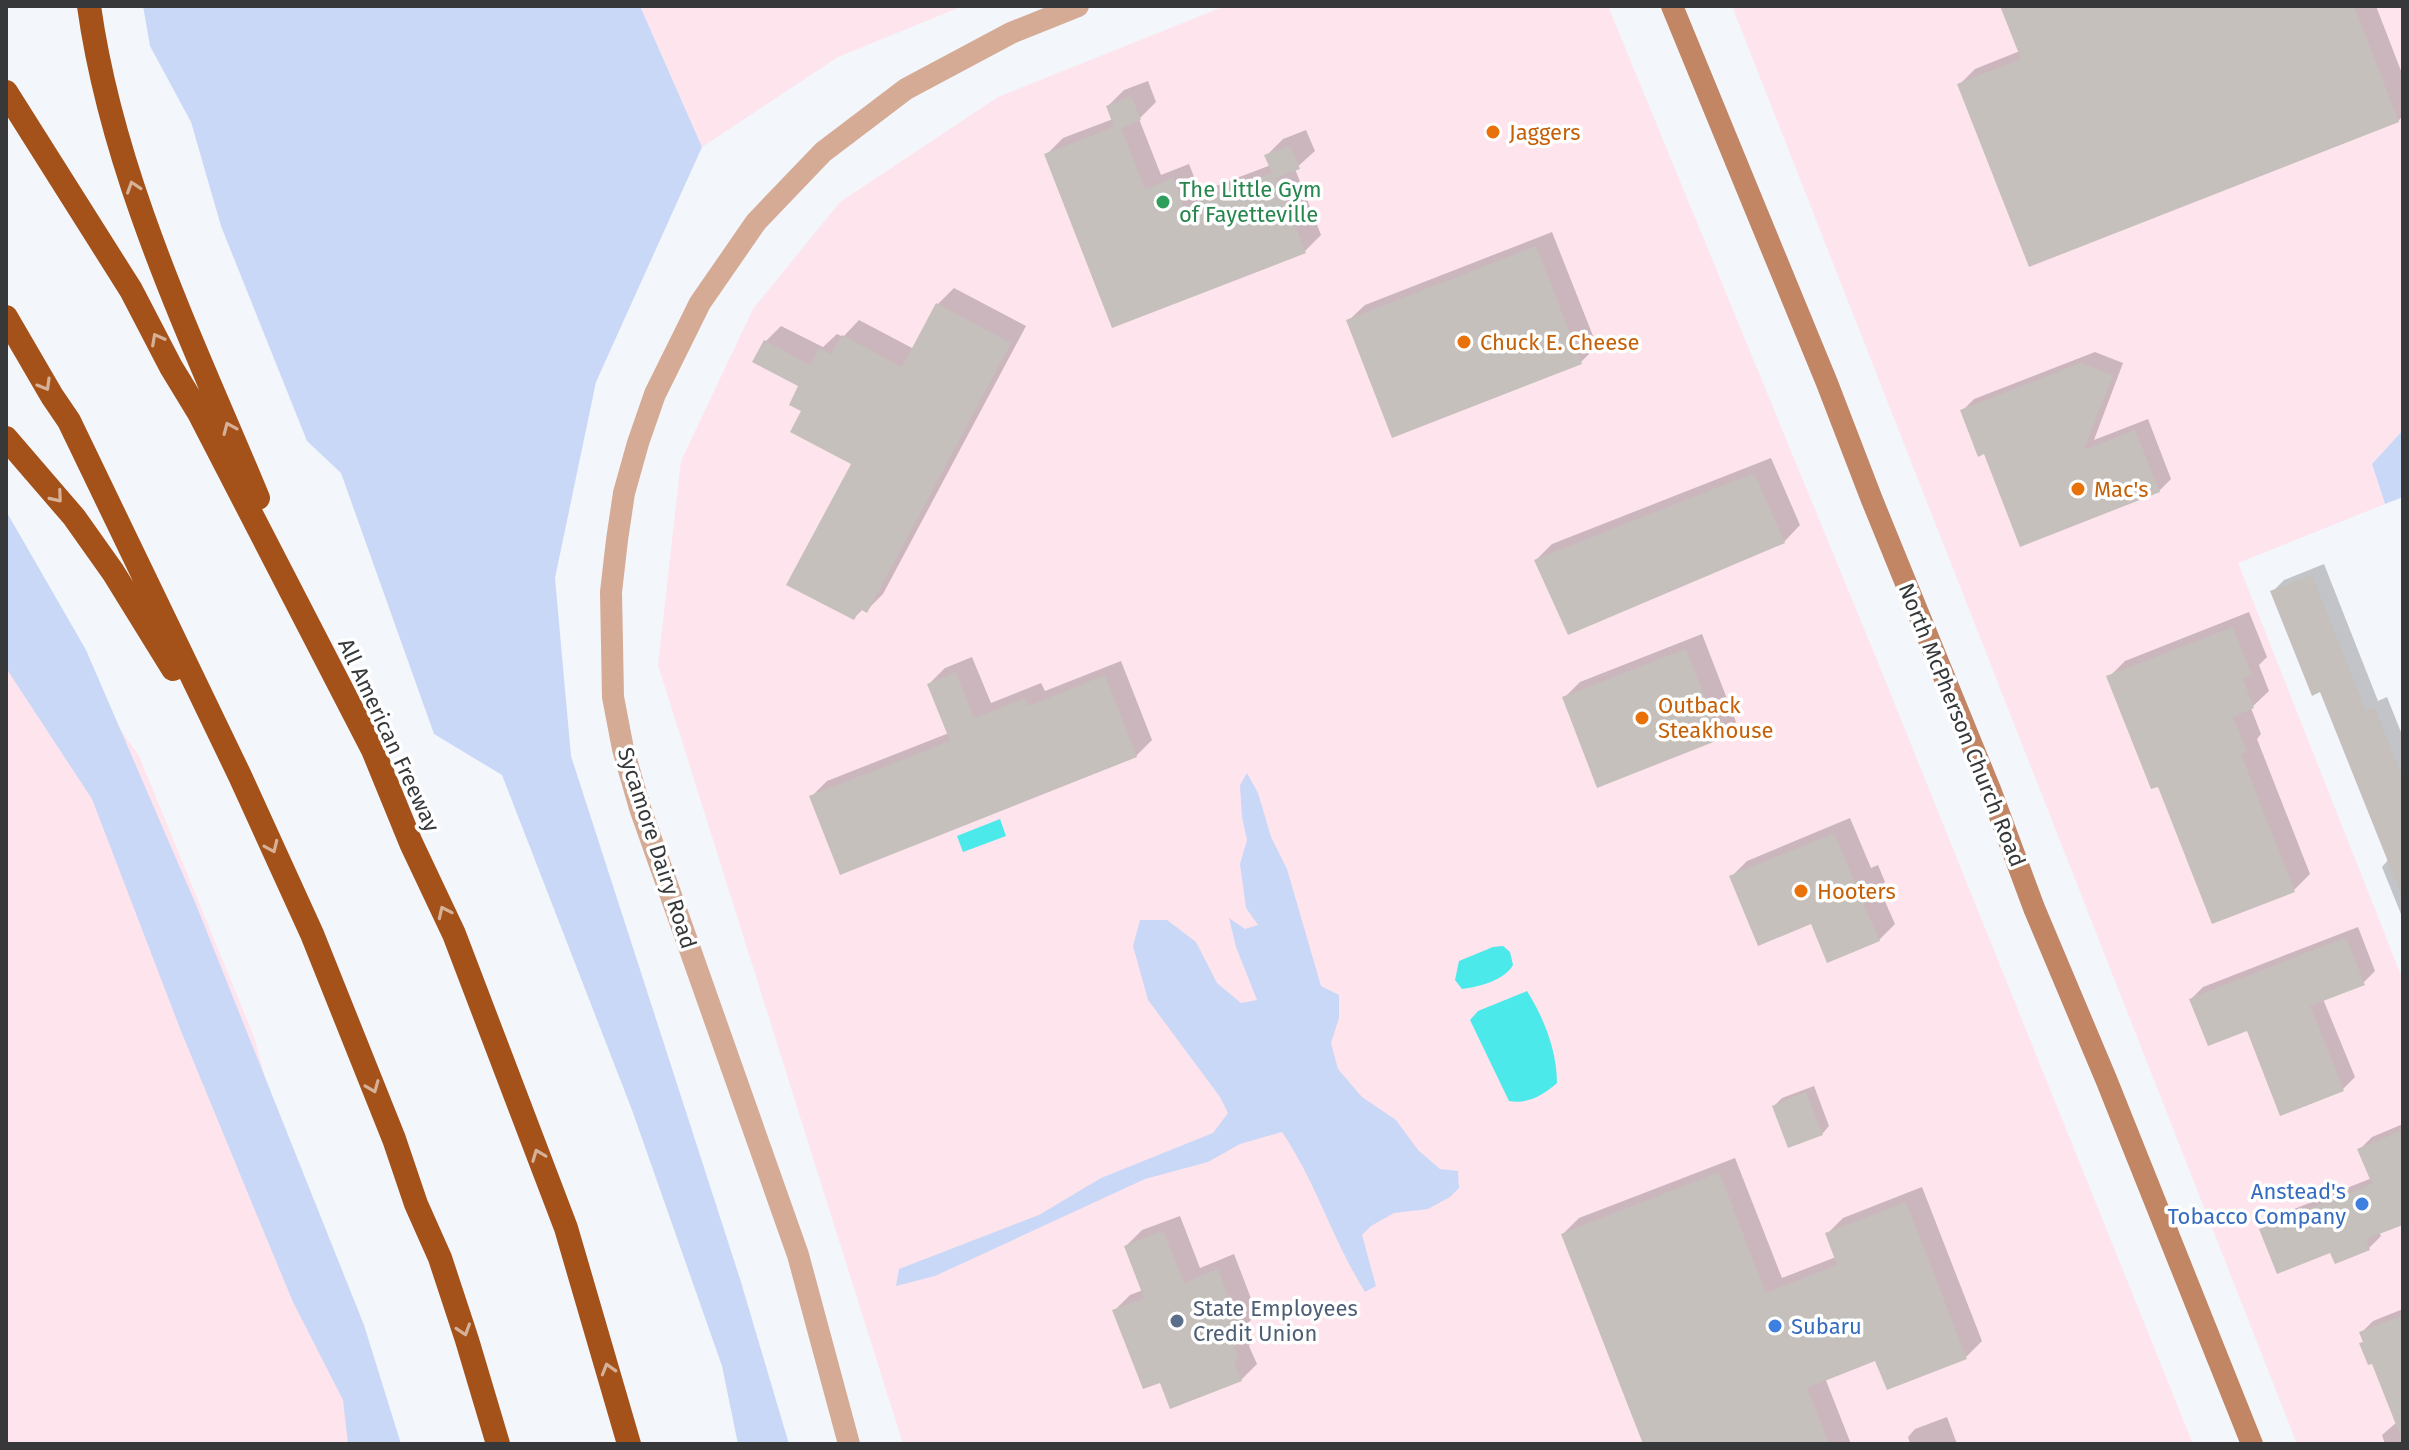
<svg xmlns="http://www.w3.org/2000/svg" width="2409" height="1450" font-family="'Fira Sans',sans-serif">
<rect width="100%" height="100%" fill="#f3f6fb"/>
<path fill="#fee4ed" d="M 640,6 L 963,6 L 838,57 L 702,147 Z
M 1225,6 L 1608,6 L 1879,665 L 2193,1444 L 903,1444 L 658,665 L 681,461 L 753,309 L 840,202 L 998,97 Z
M 1732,6 L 2403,6 L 2403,430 L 2372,464 L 2385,504 L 2238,563 L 2403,980 L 2403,1444 L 2297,1444 Z
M 6,567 L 139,756 L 254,1037 L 366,1444 L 6,1444 Z"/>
<path fill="#cad8f7" d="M 143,6 L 640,6 L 702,147 L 596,382 L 555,578 L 571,756 L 741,1282 L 789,1444 L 738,1444 L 722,1366 L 632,1110 L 502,775 L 434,734 L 341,473 L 307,441 L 221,226 L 191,122 L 150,46 Z
M 2403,430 L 2403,497 L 2385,504 L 2372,464 Z
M 6,511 L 86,650 L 197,907 L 364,1325 L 401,1444 L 348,1444 L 343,1400 L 293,1302 L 256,1213 L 181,1031 L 92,799 L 6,668 Z
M 1247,773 L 1258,793 L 1271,837 L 1287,869 L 1321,986 L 1339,995 L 1339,1018 L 1331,1043 L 1338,1069 L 1362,1097 L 1396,1120 L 1418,1150 L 1440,1169 L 1458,1171 L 1459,1188 L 1450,1197 L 1428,1209 L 1394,1213 L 1371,1226 L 1362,1235 L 1376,1286 L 1365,1292 C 1333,1241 1316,1182 1282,1132 L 1240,1144 L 1208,1162 L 1145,1179 L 935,1276 L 896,1286 L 899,1269 L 1039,1215 L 1101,1178 L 1213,1133 L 1228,1113 L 1220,1097 L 1148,1000 L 1133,946 L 1140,920 L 1167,920 L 1196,942 L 1217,983 L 1241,1003 L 1257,1000 L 1236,947 L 1229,918 L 1245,929 L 1258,925 L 1246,908 L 1240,864 L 1247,840 L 1242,817 L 1240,785 Z"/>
<path fill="#4be9ea" d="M 1000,819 L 1006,836 L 963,852 L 957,836 Z
M 1503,946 L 1510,952 L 1513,965 C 1505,980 1479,987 1462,989 L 1455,980 L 1459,961 L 1493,947 Z
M 1527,991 C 1544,1018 1557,1051 1557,1083 C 1542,1096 1528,1104 1509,1101 L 1470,1020 L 1478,1011 Z"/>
<path fill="#0003" d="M 2002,6 L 2376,6 L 2403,76 L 2403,116 L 2398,121 L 1959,85 L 1975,69 L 2020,51 Z
M 1148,81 L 1156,102 L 1139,119 L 1161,175 L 1189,164 L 1200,192 L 1271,165 L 1267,155 L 1283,139 L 1306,130 L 1315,151 L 1295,169 L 1321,235 L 1305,251 L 1114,326 L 1047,154 L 1063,138 L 1113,119 L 1108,106 L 1124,90 Z
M 1552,232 L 1597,346 L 1581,362 L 1348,321 L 1365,305 Z
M 954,288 L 1026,326 L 883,594 L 867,610 L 863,609 L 854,618 L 853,463 L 804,411 L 801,386 L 765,342 L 781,326 L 823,347 L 837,334 L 843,337 L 859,320 L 914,349 L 938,304 Z
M 2095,352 L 2123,363 L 2094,440 L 2148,419 L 2171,479 L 2159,491 L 1985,452 L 1962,411 L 1974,399 Z
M 1771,458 L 1800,525 L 1784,542 L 1536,560 L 1552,544 Z
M 2324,564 L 2378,701 L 2387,697 L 2403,737 L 2403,919 L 2382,867 L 2388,860 L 2321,690 L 2272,592 L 2284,580 Z
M 2249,612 L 2267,657 L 2259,665 L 2269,691 L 2251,708 L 2261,734 L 2257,739 L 2310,874 L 2294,890 L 2159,784 L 2109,677 L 2125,661 Z
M 1702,634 L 1736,722 L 1720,738 L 1564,698 L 1580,682 Z
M 972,657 L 991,703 L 1041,683 L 1045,691 L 1121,661 L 1152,740 L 1136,756 L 811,797 L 827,781 L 949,733 L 929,684 L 945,668 Z
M 1850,818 L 1871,868 L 1878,865 L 1885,882 L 1879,888 L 1895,924 L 1879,940 L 1731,877 L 1747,861 Z
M 2358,927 L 2375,971 L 2363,983 L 2323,999 L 2355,1077 L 2343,1089 L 2248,1029 L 2191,999 L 2203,987 Z
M 1814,1086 L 1829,1126 L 1822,1134 L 1774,1106 L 1782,1098 Z
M 2403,1124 L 2403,1222 L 2379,1232 L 2381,1236 L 2369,1248 L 2332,1250 L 2262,1229 L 2274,1217 L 2372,1178 L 2360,1149 L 2372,1137 Z
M 1735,1158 L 1782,1278 L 1836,1257 L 1827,1234 L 1843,1218 L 1922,1187 L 1982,1341 L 1966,1357 L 1877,1358 L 1825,1378 L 1851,1444 L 1645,1444 L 1563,1234 L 1579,1218 Z
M 1180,1216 L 1200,1268 L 1234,1254 L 1257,1314 L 1247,1324 L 1254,1341 L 1249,1346 L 1257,1364 L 1241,1380 L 1161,1380 L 1114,1311 L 1130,1295 L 1143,1290 L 1126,1246 L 1142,1230 Z
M 2403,1309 L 2403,1444 L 2385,1444 L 2382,1435 L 2397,1422 L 2361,1333 L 2373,1321 Z
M 1947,1417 L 1957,1444 L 1910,1444 L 1908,1437 L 1915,1429 Z"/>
<path fill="#c5c0bc" d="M 2000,6 L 2354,6 L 2399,122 L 2029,267 L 1957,84 L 2021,59 Z
M 1131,96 L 1141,120 L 1121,128 L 1145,189 L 1173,178 L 1184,207 L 1272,173 L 1264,155 L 1290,145 L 1300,169 L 1276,178 L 1306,253 L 1112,328 L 1044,154 L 1114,127 L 1106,106 Z
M 1536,246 L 1582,364 L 1392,438 L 1346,320 Z
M 936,303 L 1011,343 L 867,613 L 860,609 L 854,620 L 786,585 L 851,464 L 790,432 L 801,411 L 789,405 L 798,386 L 752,362 L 764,340 L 810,365 L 819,348 L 831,354 L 842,335 L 902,367 Z
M 2081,363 L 2113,375 L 2084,450 L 2135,430 L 2160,492 L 2020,547 L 1984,454 L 1978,457 L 1960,410 Z
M 1754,473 L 1785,543 L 1568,635 L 1534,560 Z
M 2312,575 L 2366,711 L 2375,708 L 2403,779 L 2403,899 L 2320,692 L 2312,696 L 2270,591 Z
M 2233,627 L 2252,675 L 2243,679 L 2254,708 L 2233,717 L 2247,752 L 2241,754 L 2295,892 L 2212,924 L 2158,787 L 2151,789 L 2106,676 Z
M 1686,649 L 1721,739 L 1597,788 L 1562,697 Z
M 956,672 L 974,718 L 1025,698 L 1028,706 L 1105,675 L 1137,757 L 840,875 L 809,796 L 950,741 L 927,684 Z
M 1834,833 L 1855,883 L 1862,880 L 1870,900 L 1863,903 L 1880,941 L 1827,963 L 1811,924 L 1758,946 L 1729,876 Z
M 2346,937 L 2365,985 L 2310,1006 L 2344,1091 L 2280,1116 L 2247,1031 L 2208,1046 L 2189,999 Z
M 1806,1092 L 1823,1135 L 1788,1148 L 1772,1106 Z
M 2403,1130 L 2403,1225 L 2366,1239 L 2370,1250 L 2335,1264 L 2330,1253 L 2277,1274 L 2259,1229 L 2372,1184 L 2357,1149 Z
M 1719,1172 L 1766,1293 L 1837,1265 L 1825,1233 L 1906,1202 L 1967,1359 L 1887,1390 L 1875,1361 L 1807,1388 L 1829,1444 L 1643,1444 L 1561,1234 Z
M 1163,1231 L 1184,1283 L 1218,1269 L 1242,1332 L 1230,1337 L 1239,1359 L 1234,1361 L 1242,1381 L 1170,1409 L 1160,1383 L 1143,1389 L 1112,1310 L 1144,1298 L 1124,1246 Z
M 2403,1315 L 2403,1440 L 2402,1440 L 2372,1364 L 2368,1365 L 2359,1343 L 2363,1342 L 2359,1332 Z"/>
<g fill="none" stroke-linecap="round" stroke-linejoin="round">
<path stroke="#d5ab95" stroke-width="22" d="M 849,1444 L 798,1255 L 640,808 L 623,749 L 613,697 L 611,592 L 617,540 L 624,493 L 638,443 L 655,394 L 700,303 L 756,222 L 823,152 L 906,89 L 1011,33 L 1078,6"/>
<path stroke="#c28665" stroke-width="22" d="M 1672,6 L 1827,383 L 1872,500 L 1991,792 L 2034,908 L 2106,1079 L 2252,1444"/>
<path stroke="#a5521a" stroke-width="24" d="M 89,6 C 113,178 192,339 258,498
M 6,92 L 131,290 L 171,367 L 199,413 L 373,750 L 411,843 L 454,934 L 566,1228 L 629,1444
M 6,317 L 52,396 L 69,421 L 240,776 L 312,934 L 394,1139 L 416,1204 L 440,1258 L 467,1340 L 498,1444
M 6,438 L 74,517 L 113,572 L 173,669"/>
</g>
<defs><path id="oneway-chevron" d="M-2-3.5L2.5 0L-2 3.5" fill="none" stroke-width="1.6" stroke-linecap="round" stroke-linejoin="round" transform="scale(2)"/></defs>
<g stroke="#d6b198">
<use href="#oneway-chevron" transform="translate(133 187) rotate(-108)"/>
<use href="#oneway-chevron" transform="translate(157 339) rotate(-118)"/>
<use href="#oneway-chevron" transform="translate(45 385) rotate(60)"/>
<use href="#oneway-chevron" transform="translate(229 428) rotate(-113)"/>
<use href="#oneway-chevron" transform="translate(57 497) rotate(50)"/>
<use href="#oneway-chevron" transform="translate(272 847) rotate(66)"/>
<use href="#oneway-chevron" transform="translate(444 912) rotate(-115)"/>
<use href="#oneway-chevron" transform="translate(373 1087) rotate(68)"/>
<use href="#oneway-chevron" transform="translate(538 1155) rotate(-111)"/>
<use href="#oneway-chevron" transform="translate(464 1330) rotate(72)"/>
<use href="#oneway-chevron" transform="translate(608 1369) rotate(-106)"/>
</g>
<g fill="#e8710a" stroke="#fff" stroke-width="3">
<circle cx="1493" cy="132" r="8"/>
<circle cx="1464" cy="342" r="8"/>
<circle cx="2078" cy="489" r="8"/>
<circle cx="1642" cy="718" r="8"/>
<circle cx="1801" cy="891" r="8"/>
</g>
<circle fill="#2e9e5b" stroke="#fff" stroke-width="3" cx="1163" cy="202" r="8"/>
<g fill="#3f7fe0" stroke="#fff" stroke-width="3">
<circle cx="2362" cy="1204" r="8"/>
<circle cx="1775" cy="1326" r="8"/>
</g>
<circle fill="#5c6f8a" stroke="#fff" stroke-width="3" cx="1177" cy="1321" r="8"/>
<g text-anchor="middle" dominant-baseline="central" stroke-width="7" stroke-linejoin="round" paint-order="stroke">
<g font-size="22" fill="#c56008" stroke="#fff" text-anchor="start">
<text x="1509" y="132">Jaggers</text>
<text x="1480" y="342">Chuck E. Cheese</text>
<text x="2094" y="489">Mac's</text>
<text x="1658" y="705">Outback<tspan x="1658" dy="25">Steakhouse</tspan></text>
<text x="1817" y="891">Hooters</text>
</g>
<g font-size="22" fill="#27864d" stroke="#fff" text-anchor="start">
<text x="1179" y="189">The Little Gym<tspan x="1179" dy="25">of Fayetteville</tspan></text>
</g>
<g font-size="22" fill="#37383a" stroke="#fff">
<text transform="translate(1962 725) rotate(68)">North McPherson Church Road</text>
<text transform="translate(389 735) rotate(65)">All American Freeway</text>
<text transform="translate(657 848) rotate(72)">Sycamore Dairy Road</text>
</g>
<g font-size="22" fill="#366cbe" stroke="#fff" text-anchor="end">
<text x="2346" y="1191">Anstead's<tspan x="2346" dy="25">Tobacco Company</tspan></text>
<text x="1791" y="1326" text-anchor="start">Subaru</text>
</g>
<g font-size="22" fill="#4e5e75" stroke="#fff" text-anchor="start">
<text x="1193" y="1308">State Employees<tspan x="1193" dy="25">Credit Union</tspan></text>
</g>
</g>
<rect width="2409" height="1450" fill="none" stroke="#37383a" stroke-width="16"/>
</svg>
